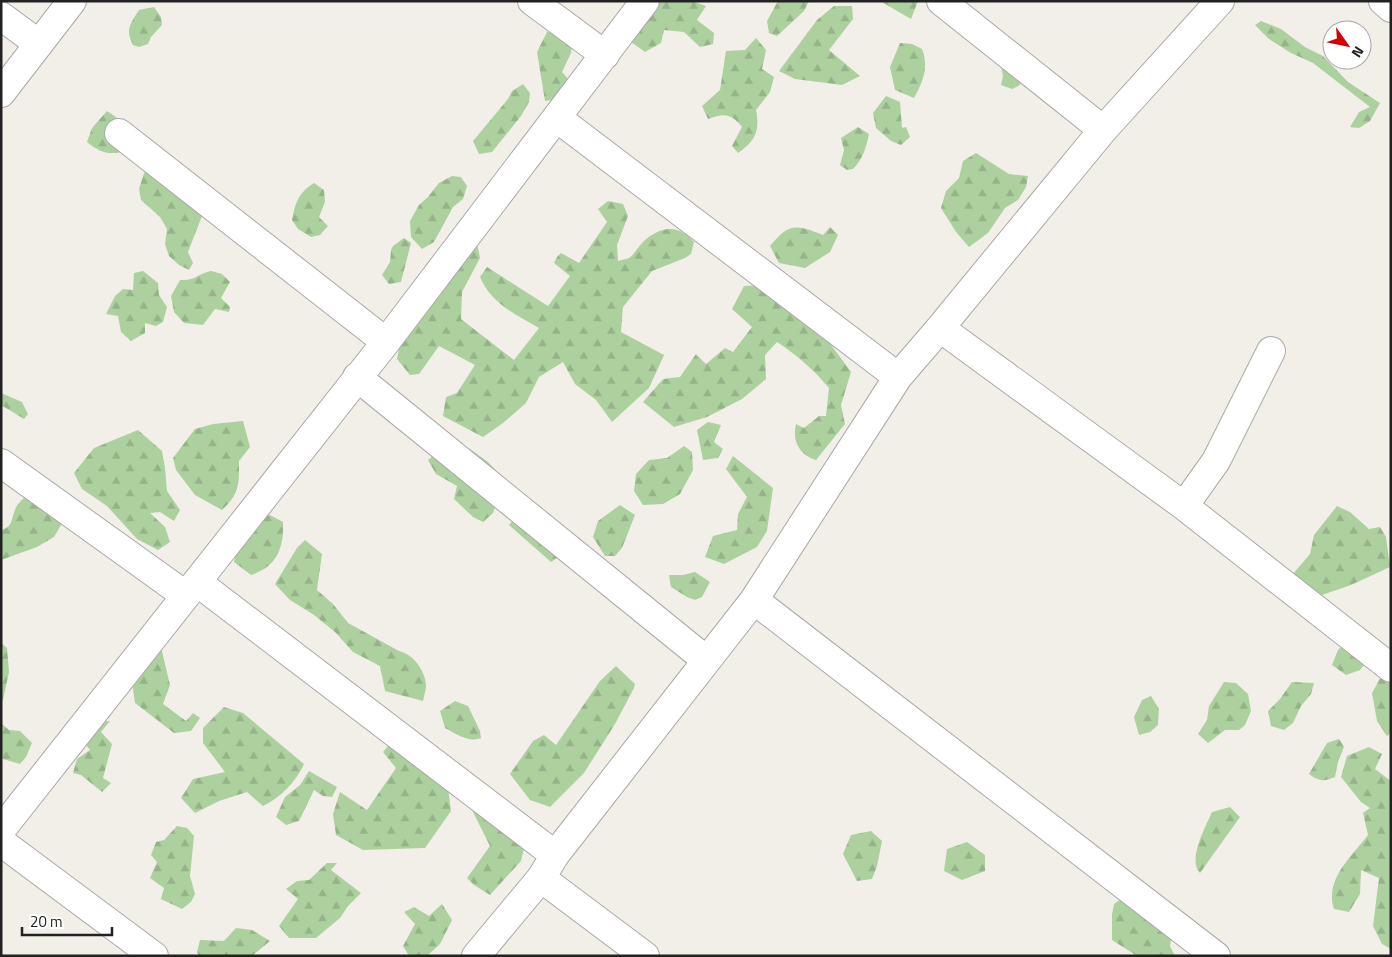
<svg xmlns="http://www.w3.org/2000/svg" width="1392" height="957" font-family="'Titillium Web',sans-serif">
<defs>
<pattern id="forest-firs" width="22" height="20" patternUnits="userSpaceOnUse" patternTransform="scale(1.25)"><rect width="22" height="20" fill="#add19e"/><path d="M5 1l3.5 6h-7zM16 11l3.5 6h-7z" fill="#95b388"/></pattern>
</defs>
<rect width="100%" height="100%" fill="#f2efe9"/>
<path fill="url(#forest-firs)" d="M 658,1 L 692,1 L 706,6 L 697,20 L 714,33 L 713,44 L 700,47 L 684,32 L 664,30 L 661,43 L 645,52 L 627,39 Z
M 778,1 L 809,1 L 804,11 L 777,36 L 769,33 L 767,21 Z
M 880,1 L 918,1 L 911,19 Z
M 834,6 L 852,6 L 853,19 L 829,50 L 860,76 L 842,85 L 795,79 L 779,71 L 817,20 Z
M 154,7 L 161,17 L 162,25 L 151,37 L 148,44 L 139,47 L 133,45 C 125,30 130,24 139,10 Z
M 1261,21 L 1281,29 L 1305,47 L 1323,56 L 1348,82 L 1380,103 L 1370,121 L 1359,128 L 1350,127 L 1359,112 L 1370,107 L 1313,63 L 1291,53 L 1269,39 L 1255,25 Z
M 562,30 L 573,37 L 571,53 L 562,72 L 569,80 L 552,100 L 545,101 L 537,52 L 547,32 Z
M 756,38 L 766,50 L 762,69 L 774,77 L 770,92 L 756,110 C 760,130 756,141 738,153 L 732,146 L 742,127 C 731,113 724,113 708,119 L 702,106 L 720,90 L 726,51 L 745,50 Z
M 900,43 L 912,44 L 922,49 C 929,67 923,82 914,98 L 895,90 L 890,67 Z
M 1000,61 L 1016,72 L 1020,85 L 1012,89 L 1001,85 L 1003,76 Z
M 523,84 L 530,93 L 529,102 L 521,116 L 492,152 L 479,154 L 473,141 L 508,99 L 512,91 Z
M 886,96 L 900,102 L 902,128 L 906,127 L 910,137 L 901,145 L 891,141 L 876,128 L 873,113 Z
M 107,111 C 128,124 126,129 122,152 C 106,155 100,152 87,142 L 92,128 Z
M 858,127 L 869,134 C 866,148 863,159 853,169 L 847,170 L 840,165 L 844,150 L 841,138 Z
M 976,153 L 1009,174 L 1028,176 L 1026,187 L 1018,200 L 1005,208 L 988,233 L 969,247 L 956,232 L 941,208 L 946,191 L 959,178 L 963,161 Z
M 159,158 L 207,203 L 188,252 L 193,263 L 189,270 L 179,265 L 169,256 L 165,244 L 167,229 L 160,217 L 141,200 L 139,189 L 144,173 Z
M 452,176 L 461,177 L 467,186 L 463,199 L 453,207 L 434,242 L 422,249 L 411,237 L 410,221 L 419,205 L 428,197 L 439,183 Z
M 314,183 L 324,190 L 325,202 L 319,217 L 328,226 L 320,235 L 311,237 L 298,229 L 292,220 C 295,203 299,192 314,183 Z
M 608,201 L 623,204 L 628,216 L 617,245 L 618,261 C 621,260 626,259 629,258 C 634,255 638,247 642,243 C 659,226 678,223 694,242 L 691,254 L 685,258 L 652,271 L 623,307 L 621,332 L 664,355 L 649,388 L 612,422 L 596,400 L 575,384 L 563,362 L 539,377 L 526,403 L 503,423 L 483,437 L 443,416 L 446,397 L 457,393 L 475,365 L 439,346 L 419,374 L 410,375 L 397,359 L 402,335 L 477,243 L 480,258 L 462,292 L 461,319 L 514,360 L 539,328 C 516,315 491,303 480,277 L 487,267 L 548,306 L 570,276 L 554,263 L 557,257 L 561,253 L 579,263 L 607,222 L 598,209 Z
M 830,227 L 838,235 L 830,252 L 805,268 L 779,263 L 770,246 C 789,223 796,224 823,235 Z
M 404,238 L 411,243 L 401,282 L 389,284 L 382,275 L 390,262 L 391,250 L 393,246 Z
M 143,271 L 158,283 L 159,295 L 167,307 L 163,322 L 156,326 L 145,323 L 145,333 L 131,341 L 121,332 L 118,316 L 106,314 L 115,296 L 123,289 L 133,290 L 134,273 Z
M 211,271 L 222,274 L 230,282 L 221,298 L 230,307 L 229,312 L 215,309 L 203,325 L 184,323 L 174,312 L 171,296 L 180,280 C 196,281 197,274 211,271 Z
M 765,285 L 823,334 L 851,372 L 841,405 L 845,424 L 816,460 C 799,455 792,441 796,424 L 804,428 L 819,416 L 826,416 L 829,388 C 814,370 797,355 777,342 L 765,355 L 766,379 L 742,399 L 707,417 L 674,427 L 643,402 L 663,379 L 680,377 L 696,354 L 706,364 L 725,348 L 733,352 L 752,327 L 732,309 L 744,286 Z
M 1,393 L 22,402 L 28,414 L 24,419 L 1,405 Z
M 243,421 L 250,447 L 239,461 C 239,483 240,494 222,510 L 195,495 L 176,470 L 173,458 L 195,429 L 213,424 Z
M 708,422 L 721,425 L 714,442 L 723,449 L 718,458 L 703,460 L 697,430 Z
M 138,430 L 162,451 L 165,468 L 167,491 L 180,510 L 174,521 L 160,512 L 150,513 L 165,527 L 170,542 L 158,550 L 137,539 L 107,506 L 82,489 L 74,473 L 94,448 Z
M 684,446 L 692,452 L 693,470 L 680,494 L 663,504 L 643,505 L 634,491 L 636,474 L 649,460 L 667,458 Z
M 443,448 L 470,449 L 488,462 L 505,480 L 493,513 L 483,522 L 473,517 L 454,499 L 457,486 L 436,474 L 428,460 Z
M 733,456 L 773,488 L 767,531 L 757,547 L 724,564 L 705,557 L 713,536 L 737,530 L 738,514 L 747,497 L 726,469 Z
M 26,496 L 41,508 L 65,518 L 54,537 L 37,547 L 1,560 L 1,530 C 13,527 11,519 15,510 C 16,505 22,500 26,496 Z
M 620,505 L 635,515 L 622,548 L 615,556 L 605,556 L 593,537 L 598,521 Z
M 1337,506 L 1350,512 L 1369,529 L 1380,527 L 1386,537 L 1390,567 L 1351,585 L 1322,595 L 1306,593 L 1292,575 L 1310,554 L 1314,535 Z
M 519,513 L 563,554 L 551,562 L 509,525 Z
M 270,515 L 283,522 C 284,548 277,567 251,575 L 234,562 L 237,543 L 248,519 Z
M 305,540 L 322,554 L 317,590 L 333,604 L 348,623 L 399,651 C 413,654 425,670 426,685 C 426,690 424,696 423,701 L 385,691 L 380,666 L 353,652 L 335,632 L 314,615 L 290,600 L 275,584 L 297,548 Z
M 695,572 L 710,582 L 702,597 L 695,600 L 687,597 L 671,587 L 669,575 L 683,575 Z
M 1352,635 L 1365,664 L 1360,670 L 1346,675 L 1332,665 L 1338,650 Z
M 1,643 L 7,648 L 9,672 L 3,700 L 1,702 Z
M 161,647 L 170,685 L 163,704 L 186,721 L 193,713 L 200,718 L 191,731 L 174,733 L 135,703 L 132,681 Z
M 1388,664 L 1391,664 L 1391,733 L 1387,736 L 1377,721 L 1372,693 Z
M 616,666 L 635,684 L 634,688 L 615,724 L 584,773 L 550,807 L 530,800 L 510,774 L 533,741 L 544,735 L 556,745 L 600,681 Z
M 1224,682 L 1236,683 L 1248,694 L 1251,711 L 1245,725 L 1239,730 L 1225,730 L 1208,743 L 1198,734 L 1207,720 L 1209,706 Z
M 1292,682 L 1314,683 L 1311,694 L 1301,706 L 1293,723 L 1284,730 L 1271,726 L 1268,711 L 1280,699 Z
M 1151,696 L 1159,709 L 1158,725 L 1150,732 L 1139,735 L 1134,717 L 1142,700 Z
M 455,701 L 468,706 L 480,731 L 481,738 C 469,743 456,734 445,728 L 440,711 Z
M 224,707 L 243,713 L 304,764 C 296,782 280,798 263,806 L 247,792 L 219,801 L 195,813 L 181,798 L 193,779 L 225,772 L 203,743 L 203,728 Z
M 110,721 L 101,732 L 112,744 L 103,778 L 111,783 L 102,792 L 81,775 L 73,773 L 77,759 L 90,750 L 82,740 L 98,722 Z
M 1,723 L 9,730 L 20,731 L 32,743 L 26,757 L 20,764 L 3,759 L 1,754 Z
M 1339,739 L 1344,747 L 1338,762 L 1335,777 C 1324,782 1318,781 1309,774 L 1327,743 Z
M 392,741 L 446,772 L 451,811 L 425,848 L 363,850 L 336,835 L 333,814 L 340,792 L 367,810 L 396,768 L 383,752 Z
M 1369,747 L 1382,754 L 1375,769 L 1391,781 L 1391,949 L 1382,944 L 1373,926 L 1379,878 L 1361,870 L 1360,894 L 1349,912 L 1334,909 C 1324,880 1352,856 1368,835 L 1363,813 L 1370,808 L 1361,802 L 1341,777 L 1347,756 Z
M 309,771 L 337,787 L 332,797 L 323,796 L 314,790 L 299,821 L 286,825 L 276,817 L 285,797 L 300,785 Z
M 482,786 L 502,796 L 516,810 L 526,840 L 521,861 L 490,895 L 474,885 L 467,878 L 490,846 L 466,798 Z
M 1230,807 L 1240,817 L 1200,873 C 1187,860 1206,826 1212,812 Z
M 177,826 L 187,828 L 194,836 L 190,876 L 195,894 L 191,902 L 182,909 L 161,899 L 164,888 L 150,878 L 157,862 L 151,855 L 156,842 L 164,840 Z
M 871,831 L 882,841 L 877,866 L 872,879 L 857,881 L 843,854 L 851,835 Z
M 967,842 L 985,855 L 985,871 L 962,880 L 944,871 L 947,849 Z
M 327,863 L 337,863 L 331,870 L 361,893 L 348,906 L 340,918 L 316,938 L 289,938 L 279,926 L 298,899 L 286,889 L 297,881 L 309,880 Z
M 1124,897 L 1137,913 L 1147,904 L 1174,921 L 1170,946 L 1175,956 L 1137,956 L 1112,940 L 1112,914 L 1114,904 Z
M 442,904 L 452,920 L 440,944 L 427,956 L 409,956 L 403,946 L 415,924 L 404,912 L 414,907 L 429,916 Z
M 236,928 L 252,930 L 270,941 L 253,955 L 248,956 L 199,956 L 197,952 L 200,940 L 224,941 Z"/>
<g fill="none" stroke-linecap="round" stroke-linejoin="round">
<g stroke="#a9a9a9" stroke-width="30">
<path id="minor" d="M 532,1 L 605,55
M 941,1 L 1103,130
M 1383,1 L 1391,8
M 1,16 L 39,44
M 1,93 L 72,1
M 557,118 L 898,377
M 119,133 L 386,342
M 940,328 L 1184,506 L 1391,668
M 357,377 L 706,660
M 1,463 L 185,595
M 1184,506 L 1216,461 L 1271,351
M 197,582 L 555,855
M 754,600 L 1216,956
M 1,830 L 386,342 L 645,1
M 1,842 L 154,956
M 541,878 L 645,956
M 476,956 L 541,878 L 555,855 L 754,600 L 898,377 L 940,328 L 1103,130 L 1220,1"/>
</g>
<use href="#minor" stroke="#fff" stroke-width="28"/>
</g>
<rect width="1392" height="957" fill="none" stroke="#222222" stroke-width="5"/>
<g transform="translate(1347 45) rotate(123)"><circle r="24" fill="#ffffff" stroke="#a7a7a7"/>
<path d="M0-4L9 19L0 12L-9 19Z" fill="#d40000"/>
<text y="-8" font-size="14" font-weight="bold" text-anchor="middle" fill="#222222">N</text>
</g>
<path d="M22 927v8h90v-8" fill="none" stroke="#222222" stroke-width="2.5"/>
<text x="30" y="927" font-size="15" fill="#222222" stroke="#ffffff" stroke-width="4" paint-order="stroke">20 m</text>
</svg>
